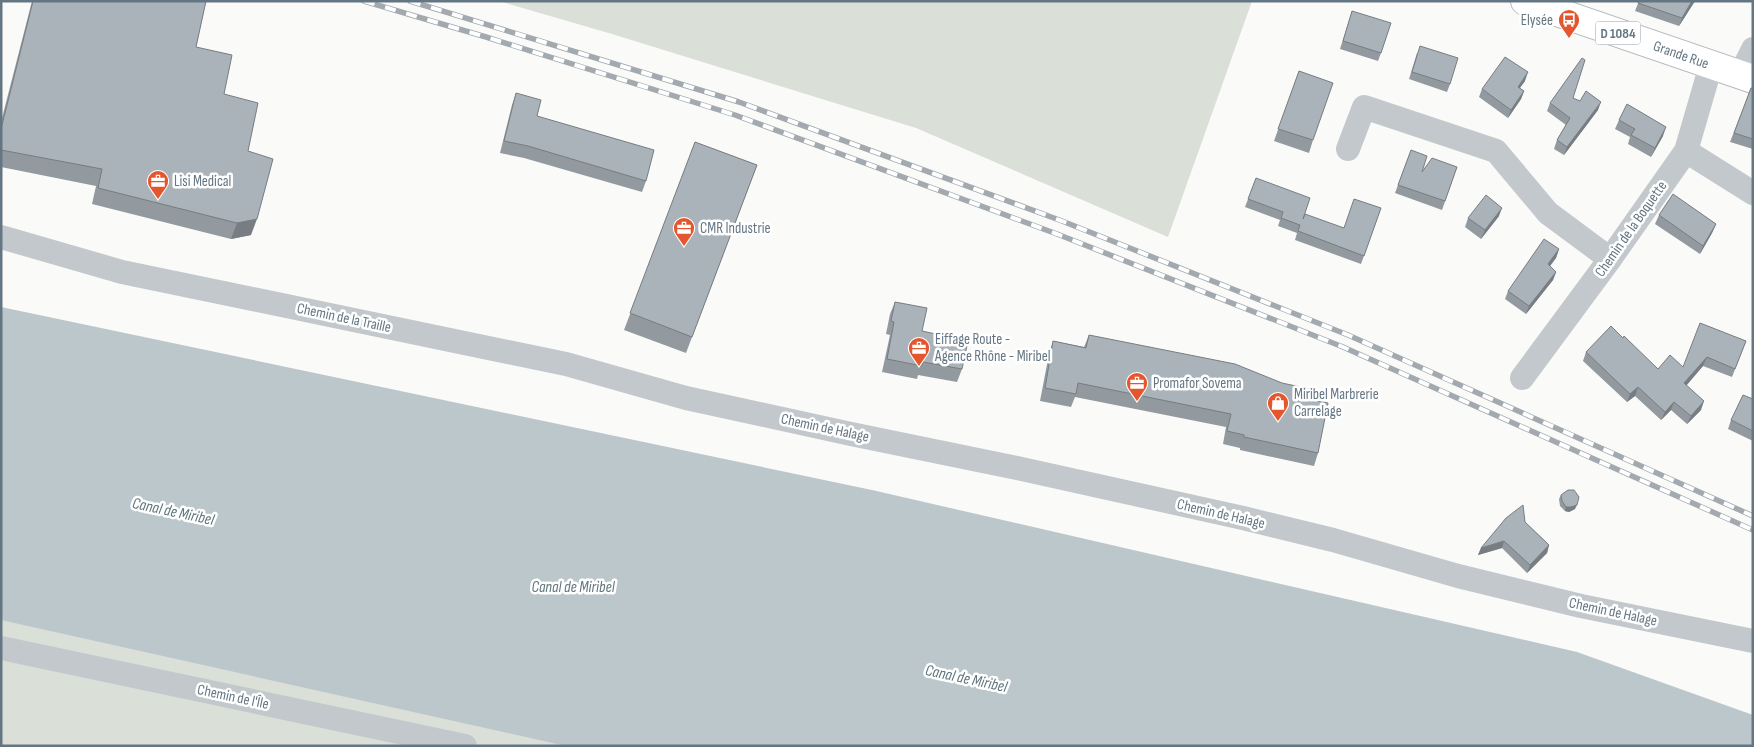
<svg xmlns="http://www.w3.org/2000/svg" width="1754" height="747" font-family="'Sofia Sans Condensed',sans-serif">
<rect width="100%" height="100%" fill="#fafaf8"/>
<path fill="#dadfd7" d="M 499,1 L 1252,1 L 1168,237 L 916,128 L 612,34 Z
M 1,592 L 638,746 L 1,746 Z"/>
<path fill="#bbc7cb" d="M 1,307 L 872,490 L 1577,652 L 1753,715 L 1753,746 L 566,746 L 1,620 Z"/>
<g fill="none" stroke-linecap="round" stroke-linejoin="round">
<g stroke="#b5babe" stroke-width="30">
<path id="major" d="M 1525,1 L 1753,79"/>
</g>
<path stroke="#c3c8cc" stroke-width="24" d="M 1740,75 L 1753,49
M 1348,149 L 1364,107 L 1496,151 L 1548,213 L 1610,259
M 1686,151 L 1753,193
M 1,237 L 122,272 L 566,364 L 686,398 L 851,434 L 1017,468 L 1243,518 L 1333,540 L 1458,576 L 1581,606 L 1753,641
M 1522,378 L 1610,259 L 1686,151 L 1711,65
M 1,648 L 465,746"/>
<use href="#major" stroke="#fff" stroke-width="28"/>
<g stroke="#a2aab0" stroke-width="5.5">
<path id="rail" d="M 364,1 L 486,37 L 735,115 L 1057,234 L 1343,347 L 1753,530
M 410,1 L 739,102 L 1062,221 L 1348,335 L 1753,516"/>
</g>
<use href="#rail" stroke="#fff" stroke-width="4" stroke-dasharray="11" stroke-linecap="butt"/>
</g>
<path fill="#929a9f" d="M 32,1 L 206,1 L 196,47 L 224,94 L 248,151 L 251,235 L 231,239 L 92,204 L 96,186 L 1,167 L 1,122 Z
M 1639,1 L 1695,1 L 1679,26 L 1635,11 Z
M 1352,11 L 1381,53 L 1378,61 L 1340,49 Z
M 1417,53 L 1450,84 L 1447,92 L 1409,79 Z
M 1299,71 L 1313,140 L 1309,153 L 1274,141 Z
M 1525,81 L 1519,88 L 1524,91 L 1521,99 L 1508,118 L 1479,97 L 1482,89 Z
M 1751,88 L 1753,88 L 1753,149 L 1730,142 Z
M 516,93 L 537,116 L 646,181 L 642,192 L 524,158 L 500,153 L 512,105 Z
M 1573,98 L 1598,110 L 1564,155 L 1554,149 L 1557,140 L 1566,125 L 1547,111 L 1550,103 Z
M 1619,120 L 1663,136 L 1651,157 L 1628,144 L 1630,137 L 1615,129 Z
M 695,142 L 757,165 L 686,353 L 624,330 Z
M 1411,150 L 1422,172 L 1457,167 L 1442,210 L 1395,193 Z
M 1256,178 L 1303,219 L 1344,228 L 1381,208 L 1361,264 L 1295,240 L 1297,233 L 1278,226 L 1280,220 L 1245,207 Z
M 1659,215 L 1716,224 L 1712,233 L 1700,254 L 1655,224 Z
M 1499,216 L 1481,239 L 1465,227 L 1468,218 Z
M 1559,249 L 1556,258 L 1549,266 L 1556,272 L 1553,280 L 1526,314 L 1505,299 L 1508,291 Z
M 895,302 L 922,331 L 962,369 L 957,382 L 918,375 L 917,379 L 882,372 L 890,335 L 886,334 L 890,314 Z
M 1089,335 L 1308,399 L 1318,453 L 1314,466 L 1240,450 L 1240,448 L 1223,444 L 1226,427 L 1075,397 L 1071,407 L 1040,401 L 1049,354 L 1053,341 L 1084,347 Z
M 1623,338 L 1658,369 L 1683,367 L 1746,341 L 1732,377 L 1703,366 L 1686,385 L 1701,410 L 1687,424 L 1671,410 L 1661,420 L 1635,396 L 1627,402 L 1583,361 L 1586,352 Z
M 1753,399 L 1753,441 L 1728,429 L 1731,420 Z
M 1561,495 L 1575,509 L 1569,512 L 1565,511 L 1560,506 L 1559,499 Z
M 1525,522 L 1549,545 L 1547,553 L 1527,573 L 1502,548 L 1478,555 L 1481,548 Z"/>
<path fill="#777d82" d="M 1692,1 L 1695,1 L 1679,26 L 1682,18 Z
M 1528,72 L 1525,81 L 1515,95 L 1518,87 Z
M 1524,91 L 1521,99 L 1508,118 L 1511,110 Z
M 1601,102 L 1598,110 L 1564,155 L 1567,147 Z
M 1666,127 L 1663,136 L 1651,157 L 1655,148 Z
M 1502,208 L 1499,216 L 1481,239 L 1485,230 Z
M 257,219 L 251,235 L 231,239 L 237,223 Z
M 1716,224 L 1712,233 L 1700,254 L 1703,246 Z
M 1559,249 L 1556,258 L 1545,273 L 1548,264 Z
M 1556,272 L 1553,280 L 1526,314 L 1529,306 Z
M 1707,357 L 1703,366 L 1681,392 L 1684,383 Z
M 1638,387 L 1635,396 L 1627,402 L 1630,394 Z
M 1704,401 L 1701,410 L 1687,424 L 1691,416 Z
M 1674,402 L 1671,410 L 1661,420 L 1665,412 Z
M 1577,505 L 1575,509 L 1569,512 L 1565,511 L 1566,507 Z
M 1504,541 L 1502,548 L 1478,555 L 1481,548 Z
M 1549,545 L 1547,553 L 1527,573 L 1530,565 Z"/>
<path fill="#aab3b9" stroke="#777d82" d="M 33,1 L 206,1 L 196,47 L 232,55 L 224,94 L 258,103 L 248,151 L 273,159 L 257,219 L 237,223 L 98,188 L 102,169 L 1,150 L 1,129 Z
M 1639,1 L 1692,1 L 1682,18 L 1638,3 Z
M 1352,11 L 1391,23 L 1381,53 L 1343,41 Z
M 1420,46 L 1458,58 L 1450,84 L 1412,72 Z
M 1505,57 L 1528,72 L 1518,87 L 1524,91 L 1511,110 L 1482,89 Z
M 1582,58 L 1585,60 L 1573,98 L 1580,101 L 1586,91 L 1601,102 L 1567,147 L 1557,140 L 1570,118 L 1550,103 Z
M 1299,71 L 1333,83 L 1313,140 L 1278,129 Z
M 1751,88 L 1753,88 L 1753,139 L 1734,133 Z
M 516,93 L 541,100 L 537,116 L 654,150 L 646,181 L 528,146 L 504,141 Z
M 1627,104 L 1666,127 L 1655,148 L 1631,135 L 1635,129 L 1619,120 Z
M 695,142 L 757,165 L 692,337 L 630,313 Z
M 1411,150 L 1427,156 L 1422,172 L 1432,158 L 1457,167 L 1445,201 L 1398,185 Z
M 1256,178 L 1310,198 L 1303,219 L 1305,214 L 1344,228 L 1354,199 L 1381,208 L 1364,256 L 1298,231 L 1300,225 L 1281,218 L 1283,212 L 1248,199 Z
M 1673,194 L 1716,224 L 1703,246 L 1659,215 Z
M 1486,195 L 1502,208 L 1485,230 L 1468,218 Z
M 1544,239 L 1559,249 L 1548,264 L 1556,272 L 1529,306 L 1508,291 Z
M 895,302 L 927,308 L 922,331 L 968,341 L 962,369 L 923,362 L 922,366 L 887,359 L 894,322 L 891,321 Z
M 1700,323 L 1746,341 L 1735,369 L 1707,357 L 1684,383 L 1704,401 L 1691,416 L 1674,402 L 1665,412 L 1638,387 L 1630,394 L 1586,352 L 1611,326 L 1623,338 L 1624,336 L 1658,369 L 1670,355 L 1683,367 Z
M 1089,335 L 1235,364 L 1282,383 L 1310,389 L 1308,399 L 1328,403 L 1318,453 L 1244,437 L 1244,435 L 1227,431 L 1231,414 L 1078,383 L 1076,394 L 1045,388 L 1053,341 L 1086,348 Z
M 1743,395 L 1753,399 L 1753,431 L 1731,420 Z
M 1568,490 L 1574,490 L 1579,497 L 1577,505 L 1571,507 L 1566,507 L 1562,501 L 1561,495 Z
M 1523,505 L 1525,522 L 1549,545 L 1530,565 L 1504,541 L 1481,548 L 1506,518 Z"/>
<defs>
<g id="bus-pin" transform="scale(1.125)"><path d="M0 17L-7.5 6A9.5 9.5 0 1 1 7.5 6Z" fill="#e4572e" stroke="#fff"/><path d="M-5-6H5V4H4V6H2V4H-2V6H-4V4H-5ZM-3.5-4V0h7V-4ZM-3.5 1.2v1.5H-2V1.2ZM2 1.2v1.5H3.5V1.2Z" fill="#fff"/></g>
<g id="office-pin" transform="scale(1.125)"><path d="M0 17L-7.5 6A9.5 9.5 0 1 1 7.5 6Z" fill="#e4572e" stroke="#fff"/><path d="M-6-3h4V-5.5h4V-3h4V5H-6ZM-1-4.5V-3h2v-1.5ZM-6 0V1H6V0Z" fill="#fff"/></g>
<g id="shop-pin" transform="scale(1.125)"><path d="M0 17L-7.5 6A9.5 9.5 0 1 1 7.5 6Z" fill="#e4572e" stroke="#fff"/><path d="M-5-2.5h2.3a2.7 3.5 0 0 1 5.4 0H5L5.5 6h-11ZM-1.5-2.5h3a1.5 2.3 0 0 0-3 0Z" fill="#fff"/></g>
</defs>
<g fill-rule="evenodd">
<use href="#bus-pin" x="1569" y="20"/>
<use href="#office-pin" x="158" y="181"/>
<use href="#office-pin" x="684" y="228"/>
<use href="#office-pin" x="919" y="348"/>
<use href="#office-pin" x="1137" y="383"/>
<use href="#shop-pin" x="1278" y="403"/>
</g>
<g text-anchor="middle" dominant-baseline="central" stroke-width="5" stroke-linejoin="round" paint-order="stroke">
<rect fill="#fff" stroke="#939fa8" stroke-width="1" x="1595.5" y="21.5" width="45" height="23" rx="4"/>
<g font-size="14" font-weight="bold" fill="#657683">
<text x="1618" y="33">D 1084</text>
</g>
<g font-size="15" fill="#657683" stroke="#fff" text-anchor="start">
<text x="1553" y="20" text-anchor="end">Elysée</text>
<text x="174" y="181">Lisi Medical</text>
<text x="700" y="228">CMR Industrie</text>
<text x="935" y="339">Eiffage Route -<tspan x="935" dy="17">Agence Rhône - Miribel</tspan></text>
<text x="1153" y="383">Promafor Sovema</text>
<text x="1294" y="394">Miribel Marbrerie<tspan x="1294" dy="17">Carrelage</tspan></text>
</g>
<g font-size="15" fill="#657683" stroke="#fff">
<text transform="translate(1681 55) rotate(19)">Grande Rue</text>
<text transform="translate(1631 229) rotate(-55)">Chemin de la Boquette</text>
<text transform="translate(344 318) rotate(12)">Chemin de la Traille</text>
<text transform="translate(825 428) rotate(12)">Chemin de Halage</text>
<text transform="translate(1221 514) rotate(13)">Chemin de Halage</text>
<text transform="translate(1613 612) rotate(12)">Chemin de Halage</text>
<text transform="translate(233 697) rotate(12)">Chemin de l'Île</text>
</g>
<g font-size="16" font-style="italic" fill="#60757c" stroke="#fff">
<text transform="translate(173 512) rotate(12)">Canal de Miribel</text>
<text x="573" y="587">Canal de Miribel</text>
<text transform="translate(966 679) rotate(12)">Canal de Miribel</text>
</g>
</g>
<rect width="1754" height="747" fill="none" stroke="#657683" stroke-width="5"/>
</svg>
